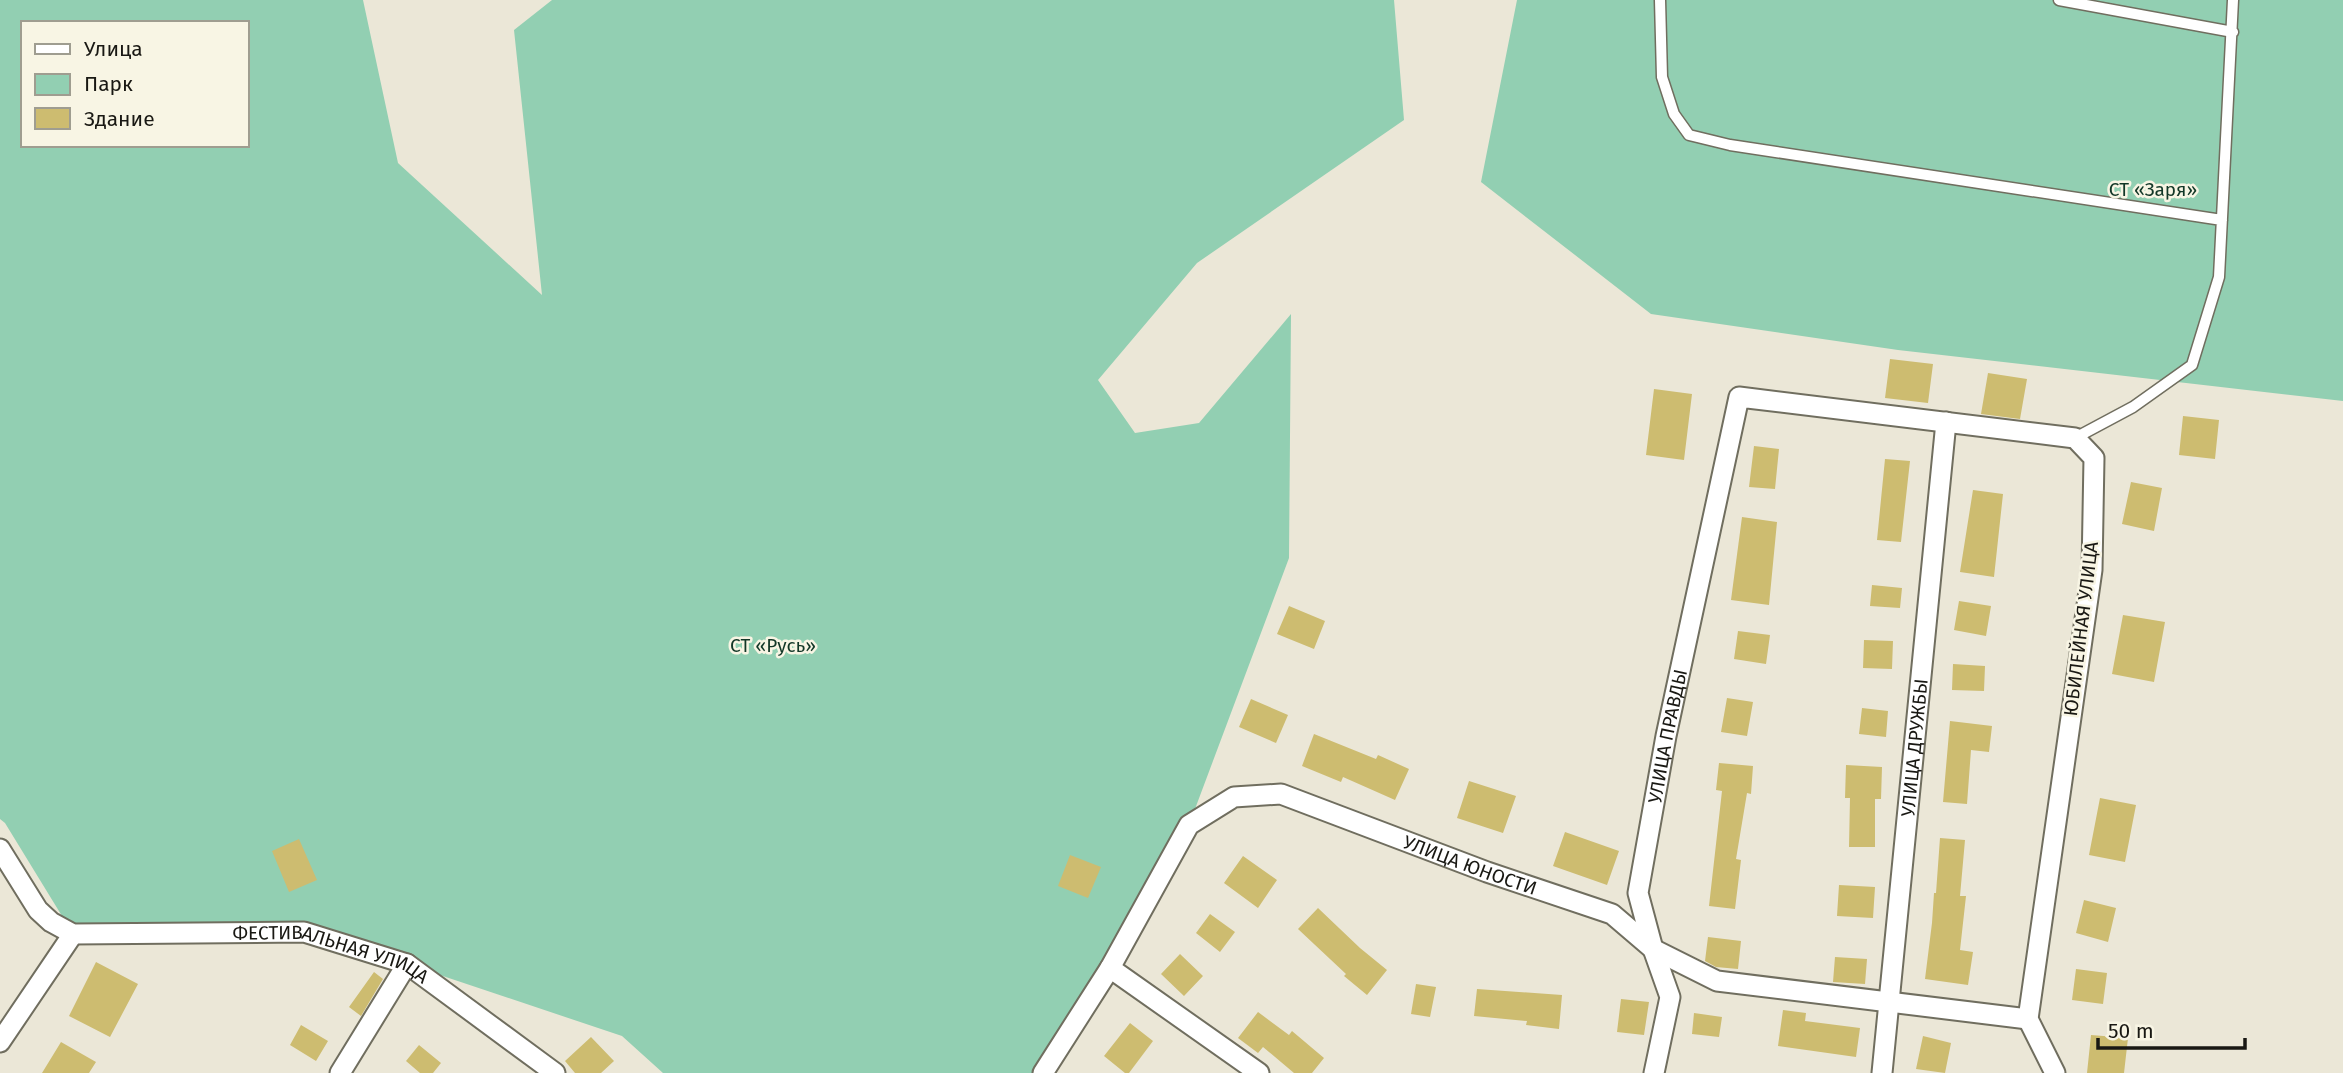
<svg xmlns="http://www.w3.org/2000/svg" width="2343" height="1073" font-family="'Fira Sans',sans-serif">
<rect width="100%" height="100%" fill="#ebe7d7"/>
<path fill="#92cfb2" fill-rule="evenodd" d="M 0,0 L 363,0 L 398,163 L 542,295 L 514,30 L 552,0 L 1394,0 L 1404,120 L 1197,263 L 1098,380 L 1135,433 L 1199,423 L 1291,314 L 1289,558 L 1189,825 L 1043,1073 L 663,1073 L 622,1036 L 407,964 L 304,932 L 73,934 L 5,823 L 0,819 ZM 23,23 L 247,23 L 247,145 L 23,145 Z
M 1517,0 L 2343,0 L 2343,401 L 1898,350 L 1651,314 L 1481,182 Z"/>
<path fill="#cdbc70" d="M 1890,359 L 1933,364 L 1928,403 L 1885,398 Z
M 1988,373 L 2027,379 L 2020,419 L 1981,414 Z
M 1654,389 L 1692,394 L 1684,460 L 1646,455 Z
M 2183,416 L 2219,420 L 2215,459 L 2179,455 Z
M 1754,446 L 1779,449 L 1775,489 L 1749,487 Z
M 1885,459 L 1910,461 L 1901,542 L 1877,540 Z
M 2131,482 L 2162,488 L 2154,531 L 2122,524 Z
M 1973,490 L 2003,494 L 1994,577 L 1960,572 Z
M 1742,517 L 1777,522 L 1769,605 L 1731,600 Z
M 1872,585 L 1902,588 L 1900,608 L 1870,606 Z
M 1959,601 L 1991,606 L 1986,636 L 1954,630 Z
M 1289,606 L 1325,621 L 1314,649 L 1277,634 Z
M 2123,615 L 2165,622 L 2154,682 L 2112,674 Z
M 1738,631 L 1770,635 L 1766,664 L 1734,659 Z
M 1864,640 L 1893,641 L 1892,669 L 1863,668 Z
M 1953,664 L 1985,666 L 1984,691 L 1952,690 Z
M 1727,698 L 1753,702 L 1747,736 L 1721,732 Z
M 1251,699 L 1288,715 L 1276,743 L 1239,727 Z
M 1862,708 L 1888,711 L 1886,737 L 1859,734 Z
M 1950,721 L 1992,726 L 1989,752 L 1971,750 L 1967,804 L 1943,802 Z
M 1314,734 L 1376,759 L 1378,755 L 1409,769 L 1395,800 L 1343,777 L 1341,782 L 1302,766 Z
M 1719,763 L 1753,766 L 1751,794 L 1747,793 L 1736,859 L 1741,860 L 1735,909 L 1709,906 L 1722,791 L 1716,790 Z
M 1846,765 L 1882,767 L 1881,799 L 1875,799 L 1875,847 L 1849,847 L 1850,798 L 1845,798 Z
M 1469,781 L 1516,796 L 1503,833 L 1457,818 Z
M 2100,798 L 2136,805 L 2125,862 L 2089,855 Z
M 1565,832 L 1619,851 L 1607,885 L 1553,866 Z
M 1940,838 L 1965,840 L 1960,896 L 1966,896 L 1960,950 L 1973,952 L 1968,985 L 1925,979 L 1932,923 L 1934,893 L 1936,893 Z
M 299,839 L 317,880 L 289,892 L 272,851 Z
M 1070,855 L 1101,867 L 1088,898 L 1058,886 Z
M 1243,856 L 1277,880 L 1258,908 L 1224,883 Z
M 1839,885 L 1875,887 L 1873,918 L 1837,916 Z
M 2084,900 L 2116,908 L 2108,942 L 2076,933 Z
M 1318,908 L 1360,948 L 1387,970 L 1367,995 L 1344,976 L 1346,974 L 1298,929 Z
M 1210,914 L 1235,932 L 1220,952 L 1196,933 Z
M 1708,937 L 1741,941 L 1738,969 L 1716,967 L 1705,961 Z
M 1180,954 L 1203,976 L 1184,996 L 1161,974 Z
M 1835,957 L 1867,959 L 1865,984 L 1833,982 Z
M 96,962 L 138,984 L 110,1037 L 69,1016 Z
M 2076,969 L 2107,973 L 2103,1004 L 2072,1000 Z
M 374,972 L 383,979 L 361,1016 L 349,1007 Z
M 1416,984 L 1436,987 L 1430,1017 L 1411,1014 Z
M 1477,989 L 1562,995 L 1559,1029 L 1526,1025 L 1527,1021 L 1474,1016 Z
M 1621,999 L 1649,1002 L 1644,1035 L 1617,1032 Z
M 1783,1010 L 1806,1013 L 1805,1021 L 1860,1028 L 1856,1057 L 1778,1046 Z
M 1258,1012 L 1289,1035 L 1292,1031 L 1324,1058 L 1312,1073 L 1294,1073 L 1263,1047 L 1258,1053 L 1238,1038 Z
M 1694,1013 L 1722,1017 L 1719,1037 L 1692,1034 Z
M 1130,1023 L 1153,1041 L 1129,1073 L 1125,1073 L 1104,1056 Z
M 301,1025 L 328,1041 L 316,1061 L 290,1045 Z
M 2091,1035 L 2128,1038 L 2124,1073 L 2087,1073 Z
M 1923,1036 L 1951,1043 L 1945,1073 L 1916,1069 Z
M 591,1037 L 614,1061 L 601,1073 L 575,1073 L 565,1061 Z
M 61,1042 L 96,1062 L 89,1073 L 42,1073 Z
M 419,1045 L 441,1063 L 433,1073 L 420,1073 L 406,1061 Z"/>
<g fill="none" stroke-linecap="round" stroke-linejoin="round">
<g stroke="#706e5f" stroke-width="13">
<path id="lane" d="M 1660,0 L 1662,77 L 1674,114 L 1689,135 L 1730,145 L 2222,220
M 2059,0 L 2233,32
M 2075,438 L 2133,407 L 2192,365 L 2219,277 L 2233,0"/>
</g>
<g stroke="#706e5f" stroke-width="23">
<g id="street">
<path id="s1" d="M 0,849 L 38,910 L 51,922 L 73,934 L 304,932 L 407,964 L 555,1073"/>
<path d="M 1110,968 L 1259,1073"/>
<path d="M 0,1042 L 73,934"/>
<path d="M 340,1073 L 407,964"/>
<path id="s2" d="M 1043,1073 L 1110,968 L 1189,825 L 1234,797 L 1281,794 L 1487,872 L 1612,914 L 1653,949 L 1717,981 L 2028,1019"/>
<path id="s3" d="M 1654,1073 L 1670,997 L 1653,949 L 1638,893 L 1666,736 L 1739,397 L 2075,438 L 2094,458 L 2092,570 L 2028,1019 L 2055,1073"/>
<path id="s4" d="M 1882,1073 L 1946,422"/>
</g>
</g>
<use href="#lane" stroke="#fff" stroke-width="10"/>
<use href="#street" stroke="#fff" stroke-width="19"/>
</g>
<g text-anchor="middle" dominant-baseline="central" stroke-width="5" stroke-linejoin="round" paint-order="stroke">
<g font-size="19" fill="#123727" stroke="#f8f5e4">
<text x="2153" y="189">СТ «Заря»</text>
<text x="773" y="645">СТ «Русь»</text>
</g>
<g font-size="19" fill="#191813" stroke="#f8f5e4">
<text transform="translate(2081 629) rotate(-83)">ЮБИЛЕЙНАЯ УЛИЦА</text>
<text stroke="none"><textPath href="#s3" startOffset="346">УЛИЦА ПРАВДЫ</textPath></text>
<text stroke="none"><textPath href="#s4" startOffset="327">УЛИЦА ДРУЖБЫ</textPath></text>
<text stroke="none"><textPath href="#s2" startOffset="590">УЛИЦА ЮНОСТИ</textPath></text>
<text stroke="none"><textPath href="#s1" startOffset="376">ФЕСТИВАЛЬНАЯ УЛИЦА</textPath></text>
</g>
</g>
<rect x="21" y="21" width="228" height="126" fill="#f8f5e4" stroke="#9f9d90" stroke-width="2"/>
<rect x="35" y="44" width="35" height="10" fill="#ffffff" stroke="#9f9d90" stroke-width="2"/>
<text x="84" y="56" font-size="21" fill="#191813">Улица</text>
<rect x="35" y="74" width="35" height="21" fill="#92cfb2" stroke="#9f9d90" stroke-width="2"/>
<text x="84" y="91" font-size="21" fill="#191813">Парк</text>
<rect x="35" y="108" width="35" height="21" fill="#cdbc70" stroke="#9f9d90" stroke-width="2"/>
<text x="84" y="126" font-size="21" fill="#191813">Здание</text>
<path d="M2098 1038v10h147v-10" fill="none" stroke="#191813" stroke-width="3.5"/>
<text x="2108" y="1038" font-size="21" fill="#191813" stroke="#f8f5e4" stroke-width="5" paint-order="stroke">50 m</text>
</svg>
